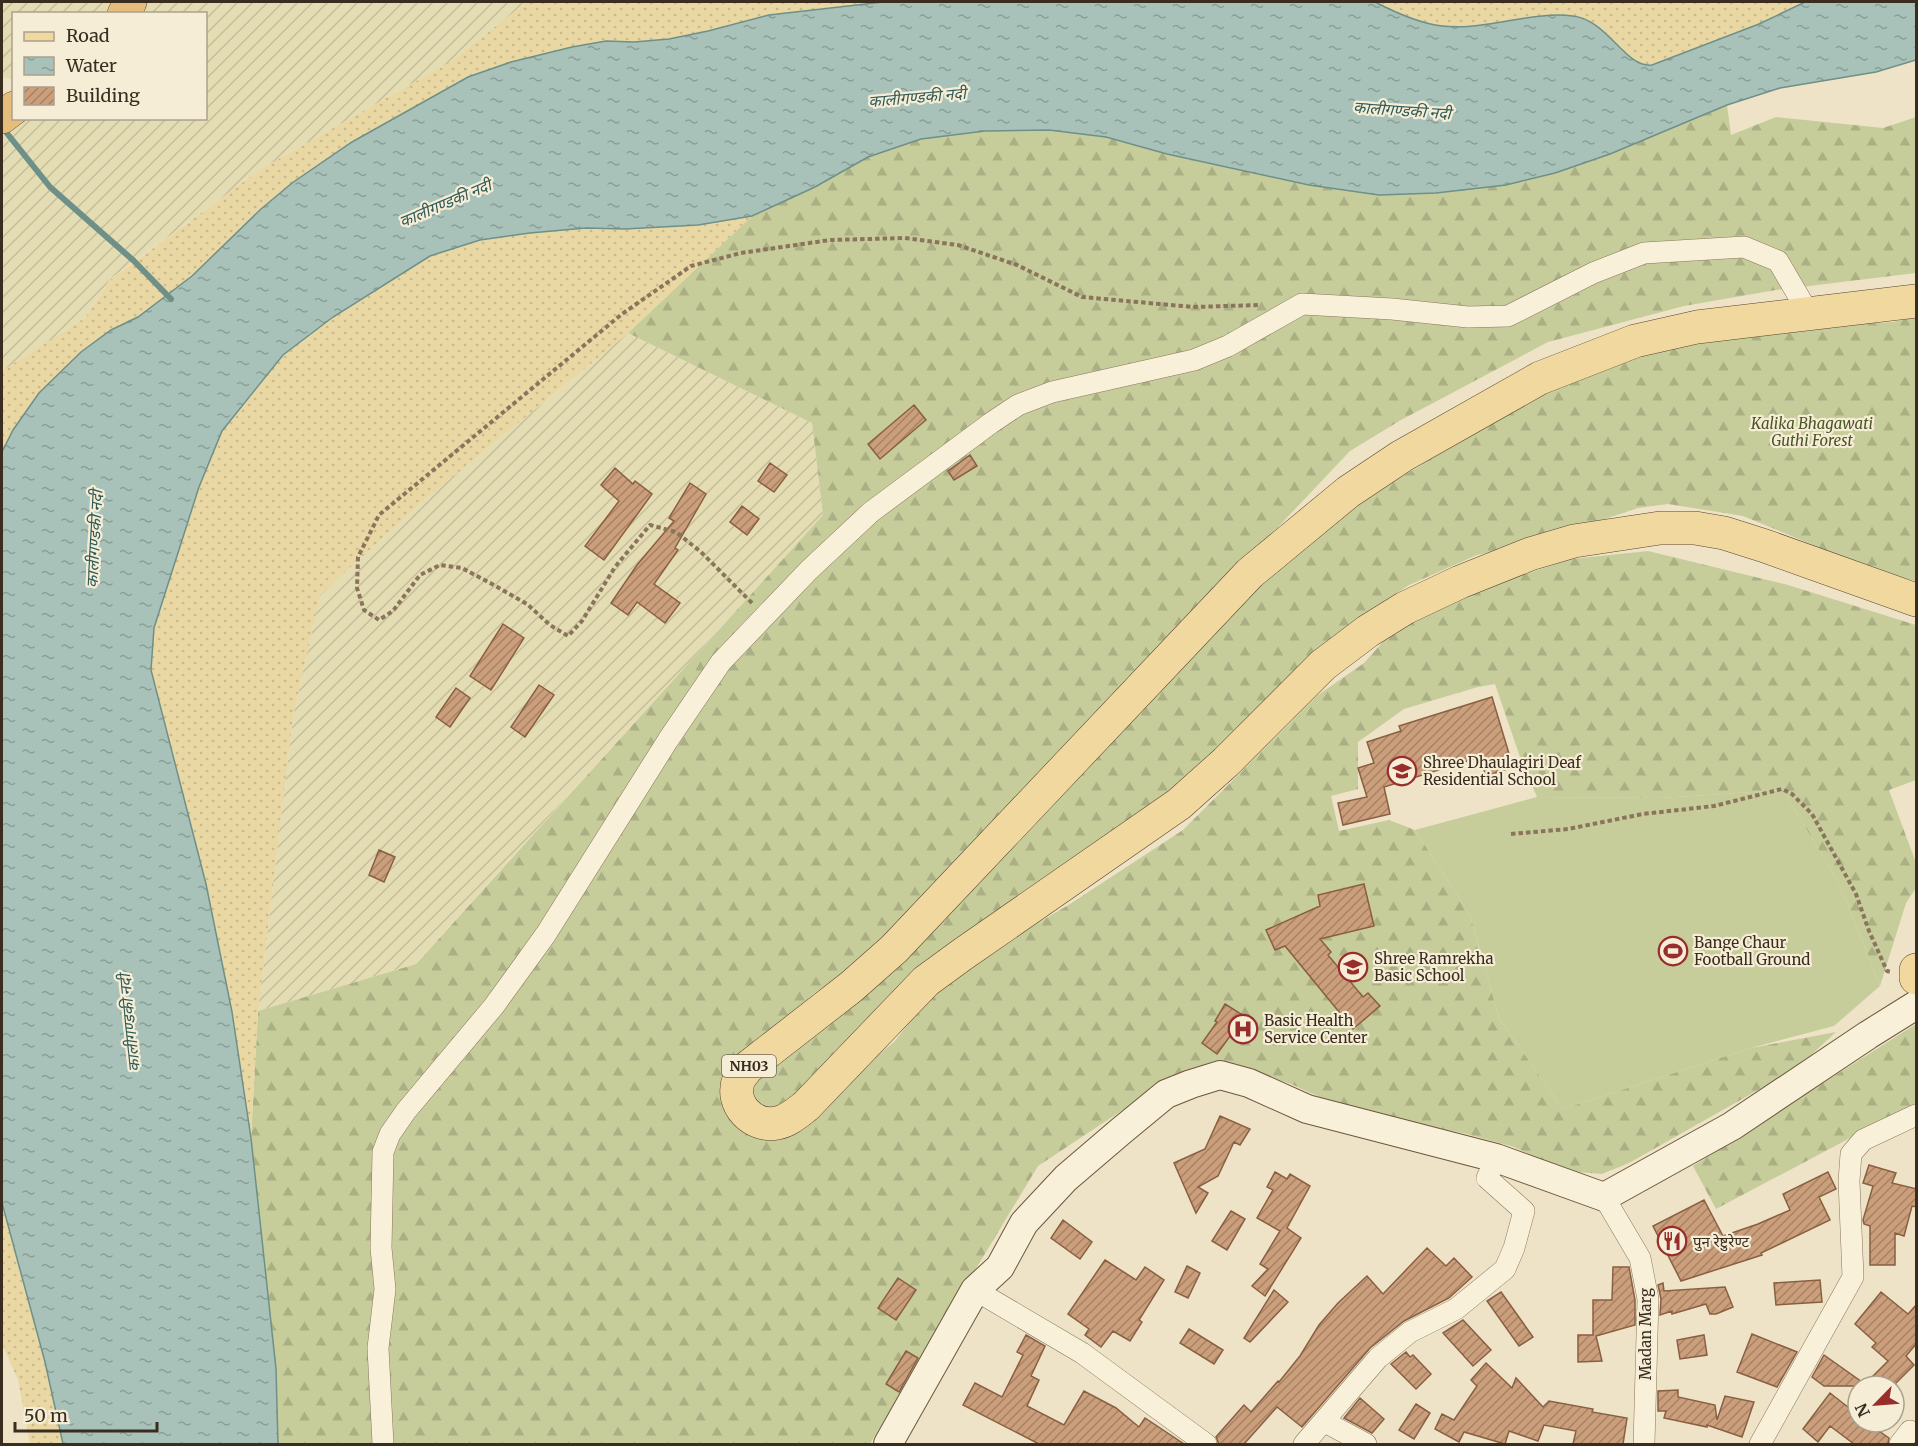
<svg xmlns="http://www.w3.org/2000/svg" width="1918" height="1446" font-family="Merriweather,'Noto Sans Devanagari',serif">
<defs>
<pattern id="farmland-furrows" width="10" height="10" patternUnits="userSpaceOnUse" patternTransform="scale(1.5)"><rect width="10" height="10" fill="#e4ddb4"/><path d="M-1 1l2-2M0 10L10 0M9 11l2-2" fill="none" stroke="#c4be9a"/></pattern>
<pattern id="forest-firs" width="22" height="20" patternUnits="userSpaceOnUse" patternTransform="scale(1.5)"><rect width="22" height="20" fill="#c6cd9a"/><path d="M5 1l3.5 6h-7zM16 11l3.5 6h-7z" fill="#abb084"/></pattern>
<pattern id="sand-dots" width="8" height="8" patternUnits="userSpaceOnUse" patternTransform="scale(1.5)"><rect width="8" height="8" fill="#ead8a4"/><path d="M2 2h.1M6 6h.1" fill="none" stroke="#c9ba8d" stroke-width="1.8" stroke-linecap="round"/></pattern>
<pattern id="water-ripples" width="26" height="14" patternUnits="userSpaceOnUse" patternTransform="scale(1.5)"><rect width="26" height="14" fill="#a8c2ba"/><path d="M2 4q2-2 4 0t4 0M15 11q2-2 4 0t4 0" fill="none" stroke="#8a9e97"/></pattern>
<pattern id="building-hatch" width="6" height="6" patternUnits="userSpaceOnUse" patternTransform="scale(1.5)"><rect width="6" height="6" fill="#cc9f7c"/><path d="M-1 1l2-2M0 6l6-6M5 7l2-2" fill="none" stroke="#a78265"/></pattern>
</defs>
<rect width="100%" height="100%" fill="#eee3c6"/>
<path fill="url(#farmland-furrows)" d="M 2,2 L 113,2 L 107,13 L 14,14 L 13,79 L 2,77 Z
M 147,2 L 527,2 L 450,62 L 261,169 L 110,279 L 86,317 L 2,371 L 2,137 L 22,119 L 206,118 L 206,14 L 134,13 Z
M 628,333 L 812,423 L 823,515 L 415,964 L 258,1011 L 293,716 L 320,595 L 428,497 Z"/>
<path fill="#c6cd9a" d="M 1783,790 L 1840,885 L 1880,986 L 1834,1026 L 1751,1048 L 1563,1109 L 1499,1018 L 1470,915 L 1415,830 L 1537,797 L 1659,798 Z"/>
<path fill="url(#forest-firs)" d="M 1727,105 L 1731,135 L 1776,117 L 1883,128 L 1916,117 L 1916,273 L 1776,290 L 1684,306 L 1548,342 L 1401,420 L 1350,451 L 878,950 L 813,994 L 732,1068 L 726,1106 L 749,1136 L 796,1133 L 858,1071 L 894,1042 L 933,993 L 964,967 L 1070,904 L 1183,830 L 1318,695 L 1364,663 L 1396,627 L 1448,600 L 1571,559 L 1648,551 L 1788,585 L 1916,625 L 1916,780 L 1889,790 L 1916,863 L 1916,888 L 1906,903 L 1880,986 L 1840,885 L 1783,790 L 1659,798 L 1537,797 L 1521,760 L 1495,684 L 1478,687 L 1404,709 L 1358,742 L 1358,789 L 1331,796 L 1339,831 L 1389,820 L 1415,830 L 1470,915 L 1499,1018 L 1563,1109 L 1751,1048 L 1836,1032 L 1810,1056 L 1767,1085 L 1629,1163 L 1602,1174 L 1565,1171 L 1514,1147 L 1467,1134 L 1366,1113 L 1326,1100 L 1291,1084 L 1214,1061 L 1168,1080 L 1038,1166 L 870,1444 L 278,1444 L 276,1369 L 251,1138 L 258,1011 L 416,964 L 823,515 L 812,423 L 628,333 L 752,216 L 815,187 L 868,157 L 921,139 L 985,131 L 1049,130 L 1106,137 L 1167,154 L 1309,185 L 1379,195 L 1436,193 L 1506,185 L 1555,173 L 1610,154 Z
M 1916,317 L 1916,581 L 1879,572 L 1743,516 L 1668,504 L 1638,508 L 1536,542 L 1477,555 L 1409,585 L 1362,617 L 1202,768 L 776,1115 L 754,1112 L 751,1076 L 1125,717 L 1326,520 L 1420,466 L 1509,405 L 1650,350 L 1740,332 L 1893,322 Z
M 1916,1024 L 1916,1103 L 1716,1209 L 1693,1166 Z"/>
<path fill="url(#sand-dots)" d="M 527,2 L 883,2 L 769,15 L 708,31 L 669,39 L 634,42 L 606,41 L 572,47 L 511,62 L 468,77 L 352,142 L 292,183 L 260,209 L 192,276 L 138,317 L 111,330 L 81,352 L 39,393 L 2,452 L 2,371 L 86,317 L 110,280 L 261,169 L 450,62 Z
M 1375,2 L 1805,2 L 1759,24 L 1652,65 L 1645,66 L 1636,63 L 1598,25 L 1547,15 L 1474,27 L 1441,27 L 1402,16 Z
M 752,216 L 628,333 L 428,497 L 320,595 L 293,716 L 258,1011 L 251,1138 L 232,1012 L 206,884 L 151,670 L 154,628 L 199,487 L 222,431 L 283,355 L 333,317 L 430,256 L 480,240 L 530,233 L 586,228 L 625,229 L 698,225 Z
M 2,1203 L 45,1362 L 63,1444 L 30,1444 L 18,1380 L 2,1344 Z"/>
<path fill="url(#water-ripples)" stroke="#6e9088" stroke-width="1.5" d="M 883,2 L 1375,2 C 1431,31 1452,31 1513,20 C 1533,17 1552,13 1573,16 C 1608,20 1625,68 1652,65 L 1759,24 L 1805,2 L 1916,2 L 1916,60 L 1876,72 L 1780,88 L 1727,105 L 1610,154 L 1555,173 L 1506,185 L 1436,193 L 1379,195 L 1309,185 L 1167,154 L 1106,137 L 1049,130 L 985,131 L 921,139 L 868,157 L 815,187 L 752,216 L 698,225 L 625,229 L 586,228 L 530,233 L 480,240 L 430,256 L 333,317 L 283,355 L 222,431 L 199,487 L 154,628 L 151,670 L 206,884 L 232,1012 L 251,1138 L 276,1369 L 278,1444 L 63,1444 L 45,1362 L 2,1203 L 2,452 L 13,430 L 39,393 L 81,352 L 111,330 L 138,317 L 192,276 L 261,209 L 292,183 L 352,142 L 468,77 L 511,62 L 572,47 L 606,41 L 634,42 L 669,39 L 708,31 L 769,15 Z"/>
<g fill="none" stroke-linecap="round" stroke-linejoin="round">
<path stroke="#6e9088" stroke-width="6" d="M 2,127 L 50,187 L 134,261 L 171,299"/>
</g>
<path fill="url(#building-hatch)" stroke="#895f42" stroke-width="1.5" d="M 914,405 L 926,420 L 880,459 L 868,444 Z
M 970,455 L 977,466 L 954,480 L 948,471 Z
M 770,463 L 787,475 L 774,492 L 758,481 Z
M 615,468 L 633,484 L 635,481 L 652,494 L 604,560 L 585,546 L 619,501 L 601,485 Z
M 690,483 L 706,494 L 675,548 L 678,550 L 654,584 L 680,603 L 665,623 L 637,602 L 628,615 L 611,603 L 637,565 L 674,521 L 669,518 Z
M 742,506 L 759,519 L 747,535 L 730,522 Z
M 503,624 L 524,638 L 491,690 L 470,676 Z
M 539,685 L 554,695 L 525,737 L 511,727 Z
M 456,688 L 470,698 L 450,727 L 436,717 Z
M 1492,697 L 1513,767 L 1486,776 L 1480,757 L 1384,787 L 1390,814 L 1343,825 L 1338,803 L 1367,797 L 1358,768 L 1374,763 L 1367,742 L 1401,731 L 1399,726 Z
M 379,850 L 395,857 L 384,882 L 369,875 Z
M 1364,884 L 1374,926 L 1320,939 L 1331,952 L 1328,955 L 1363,997 L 1368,993 L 1380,1006 L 1353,1029 L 1285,946 L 1275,950 L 1266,930 L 1320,906 L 1318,895 Z
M 1225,1004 L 1257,1024 L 1248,1041 L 1233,1032 L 1217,1054 L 1202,1043 L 1217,1022 L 1215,1021 Z
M 1220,1116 L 1250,1129 L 1240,1145 L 1234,1142 L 1218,1176 L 1198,1187 L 1208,1193 L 1196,1213 L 1174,1163 L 1205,1149 Z
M 1869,1165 L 1896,1173 L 1892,1183 L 1917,1189 L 1917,1207 L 1912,1206 L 1904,1236 L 1895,1233 L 1895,1265 L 1870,1265 L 1870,1226 L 1864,1224 L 1863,1220 L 1873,1186 L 1863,1183 Z
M 1275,1172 L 1287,1179 L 1290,1174 L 1310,1186 L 1287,1228 L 1301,1238 L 1265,1296 L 1252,1286 L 1268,1269 L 1260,1264 L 1280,1231 L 1257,1218 L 1273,1190 L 1267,1187 Z
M 1828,1172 L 1836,1189 L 1819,1197 L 1830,1220 L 1761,1253 L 1762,1255 L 1681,1281 L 1653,1226 L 1704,1200 L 1723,1236 L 1758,1224 L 1790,1210 L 1783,1194 Z
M 1231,1211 L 1245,1219 L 1227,1250 L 1212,1241 Z
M 1063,1220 L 1092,1242 L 1080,1259 L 1051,1238 Z
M 1427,1248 L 1446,1266 L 1454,1258 L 1472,1277 L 1449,1298 L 1404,1321 L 1370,1348 L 1302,1427 L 1277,1407 L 1244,1444 L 1219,1444 L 1216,1437 L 1244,1405 L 1251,1412 L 1278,1381 L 1279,1382 L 1300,1356 L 1319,1325 L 1338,1303 L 1367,1276 L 1383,1294 Z
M 1105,1260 L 1136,1280 L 1145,1267 L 1164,1280 L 1139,1320 L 1142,1322 L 1130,1341 L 1113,1331 L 1101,1347 L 1085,1335 L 1089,1329 L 1068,1314 Z
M 1187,1266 L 1200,1273 L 1188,1298 L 1175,1292 Z
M 1613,1267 L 1629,1267 L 1635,1300 L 1635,1325 L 1596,1336 L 1602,1361 L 1578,1362 L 1578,1335 L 1593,1335 L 1593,1300 L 1612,1300 Z
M 898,1278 L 916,1290 L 896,1320 L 878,1308 Z
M 1820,1280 L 1822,1302 L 1776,1305 L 1774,1283 Z
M 1663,1283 L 1664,1291 L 1725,1287 L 1733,1307 L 1716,1314 L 1710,1314 L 1706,1304 L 1672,1314 L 1672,1311 L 1660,1315 L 1661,1299 L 1658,1285 Z
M 1274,1290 L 1288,1302 L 1250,1342 L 1244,1338 Z
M 1501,1292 L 1533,1337 L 1519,1346 L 1487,1301 Z
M 1881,1292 L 1908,1314 L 1917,1304 L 1917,1343 L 1906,1356 L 1914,1365 L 1893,1386 L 1824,1386 L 1812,1377 L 1824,1355 L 1865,1384 L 1888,1361 L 1872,1347 L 1876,1343 L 1855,1324 Z
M 1463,1320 L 1491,1350 L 1473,1366 L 1443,1333 Z
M 1189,1329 L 1223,1350 L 1214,1364 L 1180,1343 Z
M 1752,1334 L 1797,1352 L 1777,1387 L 1737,1372 Z
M 1026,1335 L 1045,1346 L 1031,1376 L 1039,1380 L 1027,1406 L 1064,1425 L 1084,1391 L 1116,1408 L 1139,1427 L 1145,1418 L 1184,1444 L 1039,1444 L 963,1405 L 975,1383 L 1002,1397 L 1023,1355 L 1017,1352 Z
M 1704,1335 L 1707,1355 L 1680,1359 L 1677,1340 Z
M 906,1351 L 918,1358 L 899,1392 L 886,1384 Z
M 1406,1352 L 1410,1357 L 1413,1355 L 1431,1374 L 1416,1389 L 1391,1364 Z
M 1486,1363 L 1512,1388 L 1516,1378 L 1543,1407 L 1549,1401 L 1593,1409 L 1592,1412 L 1627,1418 L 1623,1444 L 1573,1444 L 1576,1431 L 1544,1425 L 1538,1441 L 1509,1431 L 1505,1444 L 1464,1432 L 1459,1442 L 1435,1429 L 1442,1414 L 1454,1420 L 1477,1386 L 1471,1380 Z
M 1678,1390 L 1678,1397 L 1715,1405 L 1717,1420 L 1725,1396 L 1754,1402 L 1742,1437 L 1707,1425 L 1707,1427 L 1664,1418 L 1666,1411 L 1658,1411 L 1658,1391 Z
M 1830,1393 L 1853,1411 L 1851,1412 L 1858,1417 L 1858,1422 L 1866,1422 L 1889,1438 L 1888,1444 L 1854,1444 L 1830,1426 L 1818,1442 L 1803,1429 Z
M 1360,1398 L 1384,1419 L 1372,1433 L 1344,1418 Z
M 1416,1404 L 1430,1413 L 1414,1439 L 1399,1430 Z"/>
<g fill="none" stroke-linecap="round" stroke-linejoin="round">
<g stroke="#8a755c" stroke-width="22">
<path id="minor" d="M 1604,1197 L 1640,1258 L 1648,1299 L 1644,1444
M 975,1290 L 1082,1353 L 1206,1444
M 1325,1422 L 1366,1444
M 383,1444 L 378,1348 L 385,1289 L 381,1248 L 383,1152 L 390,1134 L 406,1111 L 494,1006 L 546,934 L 668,740 L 721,662 L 809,570 L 871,512 L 991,423 L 1018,405 L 1052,392 L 1194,360 L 1228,346 L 1302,304 L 1392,309 L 1468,317 L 1508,316 L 1593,273 L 1644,253 L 1744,247 L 1778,261 L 1809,314
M 1304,1444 L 1378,1358 L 1410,1332 L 1456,1309 L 1505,1269 L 1514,1248 L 1524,1211 L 1487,1178 L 1496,1158
M 1760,1444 L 1853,1277 L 1849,1181 L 1851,1154 L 1863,1140 L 1916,1115
M 1900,1444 L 1910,1431"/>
</g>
<g stroke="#6c563f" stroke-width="30">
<path id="secondary" d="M 888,1444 L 975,1290 L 1000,1267 L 1024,1223 L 1066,1178 L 1121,1131 L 1166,1094 L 1191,1084 L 1220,1075 L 1249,1083 L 1307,1109 L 1496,1158 L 1604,1197 L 1732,1126 L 1868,1035 L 1916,1005"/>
</g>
<g stroke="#584330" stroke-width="34">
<path id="primary" d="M 1916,301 L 1697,327 L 1635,341 L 1540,378 L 1402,456 L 1348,492 L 1250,573 L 894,949 L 851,987 L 747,1068 C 745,1071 741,1075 739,1079 C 729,1104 753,1128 777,1123 C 788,1121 797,1113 806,1106 L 926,981 L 963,954 L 1179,804 L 1226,762 L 1323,665 L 1368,631 L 1405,608 L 1460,582 L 1530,554 L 1574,541 L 1660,528 L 1695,528 L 1724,533 L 1765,546 L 1916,600
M 1916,970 L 1916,978"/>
</g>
<g stroke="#584330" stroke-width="34">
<path id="trunk" d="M 124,14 L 130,2
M 2,117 L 14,108"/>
</g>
<path stroke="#8a755c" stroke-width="4" stroke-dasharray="4.5 3" stroke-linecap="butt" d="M 752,603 L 701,552 L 676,532 L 650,525 L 615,567 L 582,621 L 568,636 L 550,625 L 527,604 L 492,584 L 462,568 L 440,565 L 420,575 L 393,611 L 379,620 L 364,610 L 357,588 L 358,557 L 379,515 L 622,314 L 691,266 L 741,253 L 830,240 L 905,238 L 958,245 L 1017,265 L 1082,297 L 1193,307 L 1260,305
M 1511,834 L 1568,829 L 1643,814 L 1714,806 L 1782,789 L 1792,794 L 1812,814 L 1856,894 L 1869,931 L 1887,971 L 1891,972"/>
<use href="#minor" stroke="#f9f0da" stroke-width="21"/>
<use href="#secondary" stroke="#f9f0da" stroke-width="28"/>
<use href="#primary" stroke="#f0d89f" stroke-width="33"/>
<use href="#trunk" stroke="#e6be7c" stroke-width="33"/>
</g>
<defs>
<g id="school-ring" transform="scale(1.5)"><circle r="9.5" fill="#f6edd6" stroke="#982d2c" stroke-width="1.5"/><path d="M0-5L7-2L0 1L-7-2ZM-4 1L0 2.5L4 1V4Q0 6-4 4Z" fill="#982d2c"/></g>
<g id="stadium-ring" transform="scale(1.5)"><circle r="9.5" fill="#f6edd6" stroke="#982d2c" stroke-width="1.5"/><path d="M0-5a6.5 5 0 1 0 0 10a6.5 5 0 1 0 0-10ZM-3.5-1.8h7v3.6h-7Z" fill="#982d2c"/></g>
<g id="hospital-ring" transform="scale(1.5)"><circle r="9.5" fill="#f6edd6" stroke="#982d2c" stroke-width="1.5"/><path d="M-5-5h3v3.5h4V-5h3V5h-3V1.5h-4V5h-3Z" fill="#982d2c"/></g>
<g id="restaurant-ring" transform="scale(1.5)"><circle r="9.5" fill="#f6edd6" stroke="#982d2c" stroke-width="1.5"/><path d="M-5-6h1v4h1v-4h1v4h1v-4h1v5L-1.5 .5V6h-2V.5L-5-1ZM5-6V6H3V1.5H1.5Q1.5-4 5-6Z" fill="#982d2c"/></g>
</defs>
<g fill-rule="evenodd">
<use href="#school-ring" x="1402" y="771"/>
<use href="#stadium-ring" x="1673" y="951"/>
<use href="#school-ring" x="1353" y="967"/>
<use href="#hospital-ring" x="1243" y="1029"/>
<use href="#restaurant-ring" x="1672" y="1241"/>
</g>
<g text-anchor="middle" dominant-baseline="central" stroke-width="4.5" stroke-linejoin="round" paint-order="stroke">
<rect fill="#f6edd6" stroke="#726756" stroke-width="1.5" x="722" y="1055" width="54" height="22" rx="4.5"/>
<g font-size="14" font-weight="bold" fill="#3a2d1f">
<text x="749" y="1066">NH03</text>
</g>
<g font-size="15" font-style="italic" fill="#495626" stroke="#f6edd6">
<text x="1812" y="423">Kalika Bhagawati<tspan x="1812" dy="17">Guthi Forest</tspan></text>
</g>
<g font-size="15" fill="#3a2d1f" stroke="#f6edd6" text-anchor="start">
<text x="1423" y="762">Shree Dhaulagiri Deaf<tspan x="1423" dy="17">Residential School</tspan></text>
<text x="1694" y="942">Bange Chaur<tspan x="1694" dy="17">Football Ground</tspan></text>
<text x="1374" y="958">Shree Ramrekha<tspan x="1374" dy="17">Basic School</tspan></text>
<text x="1264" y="1020">Basic Health<tspan x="1264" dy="17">Service Center</tspan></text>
<text x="1693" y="1241">पुन रेष्टुरेण्ट</text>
</g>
<g font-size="15" fill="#3a2d1f" stroke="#f6edd6">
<text transform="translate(1645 1334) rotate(-90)">Madan Marg</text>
</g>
<g font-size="16" font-style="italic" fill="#2f5a57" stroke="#f6edd6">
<text transform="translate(917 97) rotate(-5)">कालीगण्डकी नदी</text>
<text transform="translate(1402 110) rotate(4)">कालीगण्डकी नदी</text>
<text transform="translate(445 203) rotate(-23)">कालीगण्डकी नदी</text>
<text transform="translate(94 539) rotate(-87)">कालीगण्डकी नदी</text>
<text transform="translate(129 1023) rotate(-96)">कालीगण्डकी नदी</text>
</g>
</g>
<rect width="1918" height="1446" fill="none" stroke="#3a2d1f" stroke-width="6"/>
<rect x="12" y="12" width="195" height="108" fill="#f6edd6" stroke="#aba08d" stroke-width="1.5"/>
<rect x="24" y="32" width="30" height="9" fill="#f0d89f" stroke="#aba08d" stroke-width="1.5"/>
<text x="66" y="42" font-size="18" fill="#3a2d1f">Road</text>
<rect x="24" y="57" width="30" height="18" fill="url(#water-ripples)" stroke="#aba08d" stroke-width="1.5"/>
<text x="66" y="72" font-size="18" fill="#3a2d1f">Water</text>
<rect x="24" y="87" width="30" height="18" fill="url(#building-hatch)" stroke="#aba08d" stroke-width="1.5"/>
<text x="66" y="102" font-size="18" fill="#3a2d1f">Building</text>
<g transform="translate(1876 1404) rotate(245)"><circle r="28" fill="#f6edd6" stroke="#aba08d" stroke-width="1.5"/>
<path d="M0-4.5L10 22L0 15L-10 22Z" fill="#982d2c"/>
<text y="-9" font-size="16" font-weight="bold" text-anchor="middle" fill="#3a2d1f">N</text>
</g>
<path d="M15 1422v9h142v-9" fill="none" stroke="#3a2d1f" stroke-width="3"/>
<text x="24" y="1422" font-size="18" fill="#3a2d1f" stroke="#f6edd6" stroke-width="4.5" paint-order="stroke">50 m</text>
</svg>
